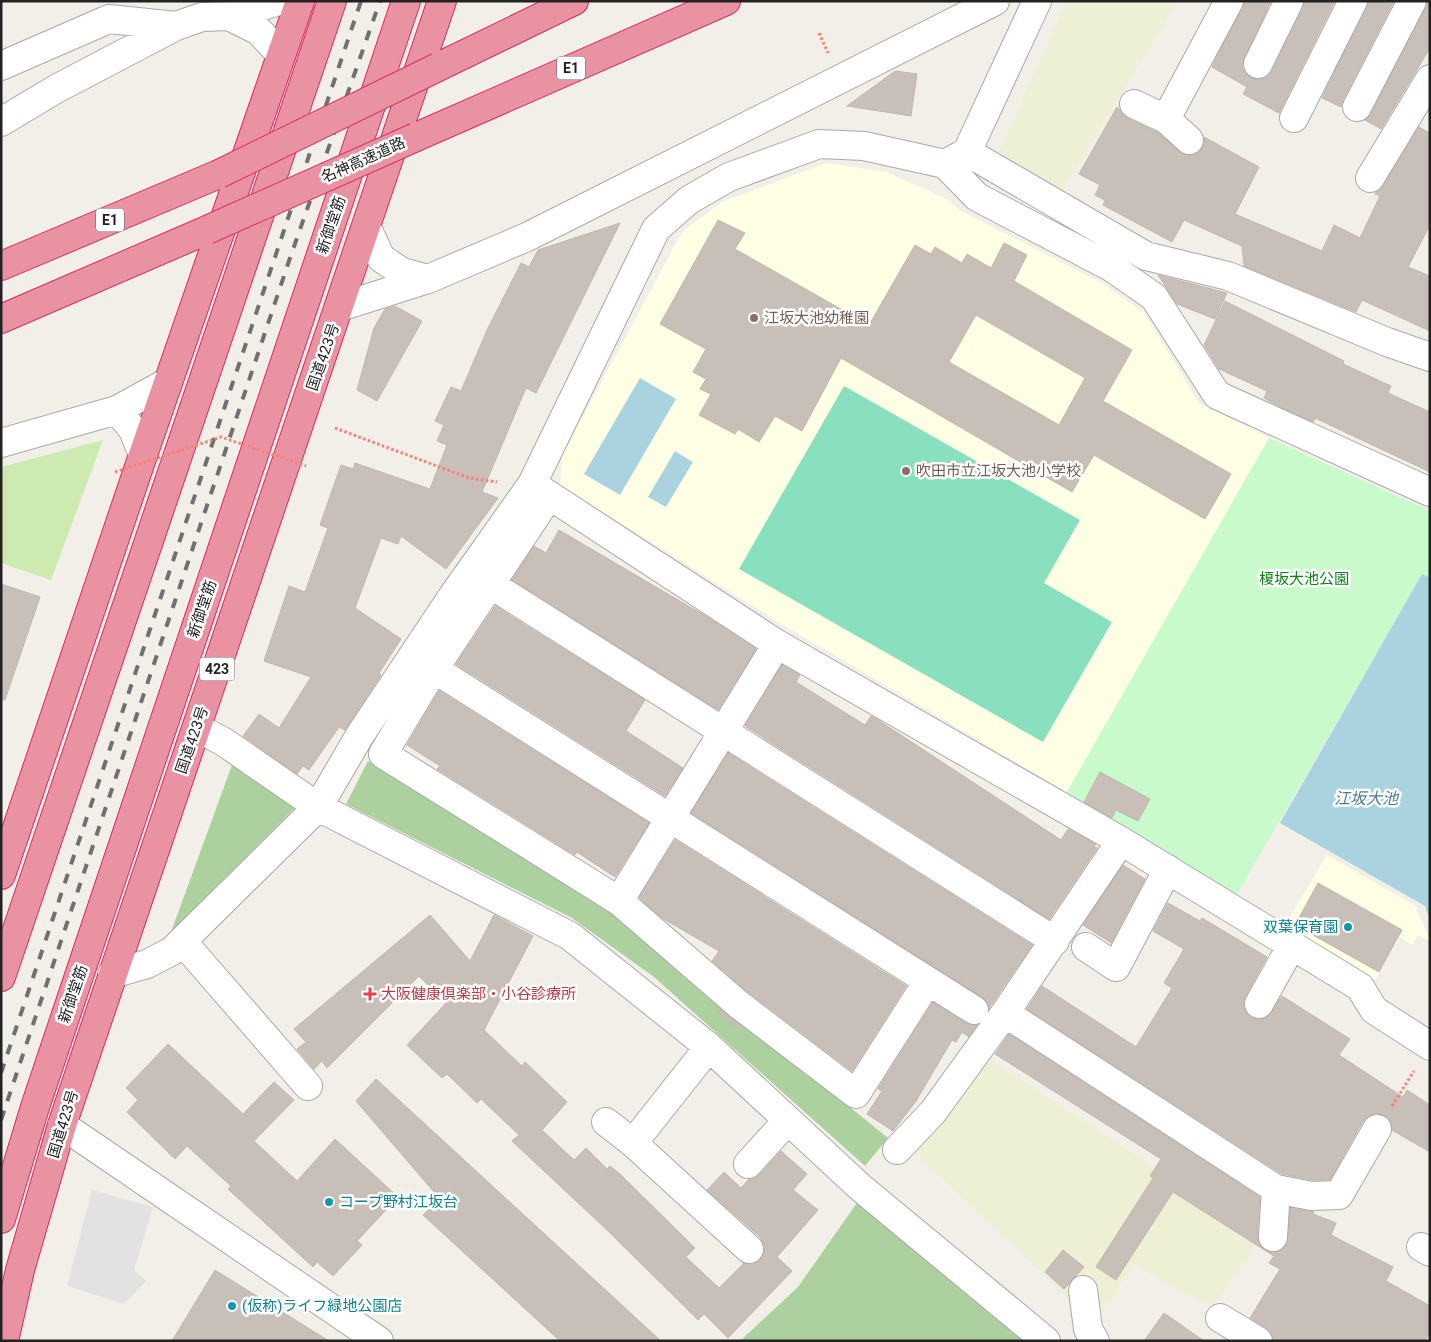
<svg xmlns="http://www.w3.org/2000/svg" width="1431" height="1342" font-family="Roboto,'Noto Sans JP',sans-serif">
<rect width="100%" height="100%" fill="#f2efe9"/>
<path fill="#ffffe5" d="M 826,163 L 886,172 L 947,199 L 961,211 L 1102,283 L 1145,314 L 1199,403 L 1269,438 L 1067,792 L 788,628 L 560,485 L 562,456 L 682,232 L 722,202 Z
M 1327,855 L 1415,906 L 1430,941 L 1418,935 L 1412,945 L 1400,937 L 1375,980 L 1284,927 Z"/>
<path fill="#eef0d5" d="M 1066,1 L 1178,1 L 1062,191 L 999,152 Z
M 990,1060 L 1262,1237 L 1212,1308 L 1134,1265 L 1094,1323 L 914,1152 Z"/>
<path fill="#cdebb0" d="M 103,440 L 51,580 L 1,563 L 1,467 Z"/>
<path fill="#add19e" d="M 368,761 L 610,912 L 888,1138 L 865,1166 L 654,977 L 572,918 L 346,804 Z
M 232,765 L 297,806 L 171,932 Z
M 859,1200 L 1031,1341 L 740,1341 L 798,1287 Z"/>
<path fill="#c8facc" d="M 1269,438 L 1430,511 L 1430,578 L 1422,575 L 1236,896 L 1067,792 Z"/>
<path fill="#88e0be" d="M 844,386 L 1080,520 L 1044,583 L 1112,622 L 1043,742 L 739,569 Z"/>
<path fill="#e2e2e2" d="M 92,1190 L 153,1207 L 134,1270 L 146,1281 L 124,1304 L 67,1286 Z"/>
<path fill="#aad3df" d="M 640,378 L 676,399 L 620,495 L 584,474 Z
M 675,451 L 693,462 L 666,507 L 648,497 Z
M 1422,574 L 1430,578 L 1430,921 L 1425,906 L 1280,823 Z"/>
<path fill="#c7bfb8" stroke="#c4b6ab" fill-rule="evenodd" d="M 1244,1 L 1271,1 L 1242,65 L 1245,73 L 1252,78 L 1259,80 L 1266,77 L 1272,71 L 1304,1 L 1335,1 L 1279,113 L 1243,94 L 1247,87 L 1212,67 Z
M 1368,1 L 1394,1 L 1343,100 L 1341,107 L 1322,98 Z
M 1427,1 L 1430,1 L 1430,48 L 1381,129 L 1365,120 L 1371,114 Z
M 895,71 L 917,74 L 911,116 L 847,106 Z
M 1117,107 L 1127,118 L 1157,132 L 1185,155 L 1193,155 L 1200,151 L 1204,144 L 1204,137 L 1259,167 L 1235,214 L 1322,251 L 1334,225 L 1360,238 L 1380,196 L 1375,194 L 1376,192 L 1383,186 L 1419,127 L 1430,133 L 1430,225 L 1408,267 L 1430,276 L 1430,331 L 1362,300 L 1356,312 L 1244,266 L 1242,246 L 1184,220 L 1172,242 L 1103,205 L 1105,200 L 1095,195 L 1100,185 L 1079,174 Z
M 718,220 L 745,233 L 735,249 L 869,325 L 915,245 L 931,254 L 935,247 L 962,263 L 967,254 L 991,268 L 1004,243 L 1027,255 L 1014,281 L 1132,350 L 1103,401 L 1231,474 L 1205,519 L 1094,455 L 1072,492 L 841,358 L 802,431 L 775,416 L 759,442 L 738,429 L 735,434 L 699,415 L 711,394 L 700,389 L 706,379 L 693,372 L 706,349 L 660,324 ZM 976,315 L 1085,378 L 1059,425 L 949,362 Z
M 620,223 L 536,393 L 526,388 L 482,492 L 498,498 L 446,569 L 401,536 L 398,544 L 381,538 L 355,608 L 401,639 L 379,673 L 381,675 L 345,730 L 339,727 L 309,770 L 303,766 L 297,774 L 243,736 L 259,714 L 279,728 L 311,677 L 264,661 L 289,586 L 305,592 L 328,528 L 320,525 L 341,465 L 353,469 L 355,463 L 430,489 L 447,445 L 437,441 L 444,425 L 435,421 L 451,387 L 461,391 L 488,328 L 521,263 L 529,267 L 538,250 Z
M 1158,275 L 1227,293 L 1215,319 L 1177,304 Z
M 1225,301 L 1344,361 L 1343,364 L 1391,386 L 1388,393 L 1430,412 L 1430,472 L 1315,418 L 1313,422 L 1282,408 L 1264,398 L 1267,391 L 1219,369 L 1204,345 Z
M 395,306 L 422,321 L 377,401 L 357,390 L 374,328 L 385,309 Z
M 559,530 L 707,617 L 756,649 L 718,710 L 512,580 L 534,546 L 546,553 Z
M 1,584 L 40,597 L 5,700 L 1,699 Z
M 495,606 L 645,700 L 626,731 L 683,768 L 665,796 L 456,664 Z
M 782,665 L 800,675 L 796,682 L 865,725 L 871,716 L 878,720 L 1061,840 L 1068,829 L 1096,844 L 1094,846 L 1097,848 L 1049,919 L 745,726 Z
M 439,691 L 649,823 L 615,877 L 577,852 L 575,855 L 437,769 L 440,766 L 407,745 Z
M 728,753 L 1032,945 L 989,1008 L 982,997 L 691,813 Z
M 1100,772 L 1150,799 L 1138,821 L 1116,810 L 1112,818 L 1084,802 Z
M 675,840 L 906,986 L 852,1071 L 748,992 L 712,961 L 719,951 L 662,918 L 639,898 Z
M 1123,865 L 1145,879 L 1111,943 L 1083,925 Z
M 1318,883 L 1402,930 L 1379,972 L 1295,925 Z
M 1168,903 L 1200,921 L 1202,918 L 1267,957 L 1245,997 L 1243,1005 L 1246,1012 L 1251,1017 L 1260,1020 L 1267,1017 L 1282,996 L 1350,1039 L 1339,1055 L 1403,1097 L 1407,1090 L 1430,1105 L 1430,1152 L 1392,1130 L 1390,1121 L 1384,1115 L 1376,1113 L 1369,1116 L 1363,1121 L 1330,1180 L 1312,1180 L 1282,1174 L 1027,1009 L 1042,986 L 1136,1047 L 1172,988 L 1164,983 L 1184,949 L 1153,931 Z
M 430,915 L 470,961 L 494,915 L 533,936 L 484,1030 L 522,1066 L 525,1062 L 567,1102 L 542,1130 L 574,1160 L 586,1148 L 607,1169 L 610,1166 L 620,1174 L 695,1248 L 686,1257 L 719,1288 L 744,1263 L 753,1264 L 760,1260 L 764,1253 L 764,1245 L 760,1237 L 707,1190 L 724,1172 L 741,1188 L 749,1179 L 760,1174 L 781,1151 L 807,1174 L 793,1190 L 818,1210 L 777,1257 L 792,1271 L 728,1338 L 704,1314 L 698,1320 L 607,1230 L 512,1141 L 519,1135 L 481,1099 L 477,1103 L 447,1074 L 442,1078 L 407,1045 L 446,1003 L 419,976 L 327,1068 L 322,1061 L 314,1069 L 297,1049 L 306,1042 L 294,1029 Z
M 933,1002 L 966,1023 L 977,1025 L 969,1037 L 962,1032 L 956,1042 L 952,1040 L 916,1101 L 893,1131 L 867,1114 L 882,1091 L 878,1089 Z
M 721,1010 L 741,1026 L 738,1028 L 718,1013 Z
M 1009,1034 L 1260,1197 L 1257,1237 L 1259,1244 L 1265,1250 L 1273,1253 L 1279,1251 L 1286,1245 L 1290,1208 L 1314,1212 L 1313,1214 L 1336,1223 L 1331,1235 L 1393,1267 L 1386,1281 L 1430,1306 L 1430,1332 L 1425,1341 L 1274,1341 L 1271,1333 L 1266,1328 L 1250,1318 L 1280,1269 L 1269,1263 L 1274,1256 L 1173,1192 L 1116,1280 L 1096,1267 L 1153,1178 L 1150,1176 L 1161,1159 L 995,1054 Z
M 168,1044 L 243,1114 L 274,1082 L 294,1100 L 254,1141 L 297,1181 L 335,1139 L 398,1197 L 357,1241 L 362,1245 L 333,1276 L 317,1262 L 313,1267 L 228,1189 L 231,1186 L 187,1146 L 175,1159 L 127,1112 L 138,1100 L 126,1088 Z
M 376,1079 L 661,1341 L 560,1341 L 423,1215 L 440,1199 L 356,1101 Z
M 1063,1250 L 1084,1267 L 1064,1289 L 1045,1272 Z
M 215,1270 L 329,1341 L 172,1341 Z
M 1164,1313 L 1204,1341 L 1144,1341 Z"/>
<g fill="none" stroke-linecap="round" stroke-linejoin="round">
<g stroke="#a9a9a9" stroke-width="30">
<path id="minor" d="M 229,16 L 259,31 L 281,55
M 1258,64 L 1289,1
M 1,66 L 109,19 L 176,26
M 1134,104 L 1166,119 L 1189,140
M 1357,107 L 1412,1
M 1294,118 L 1353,1
M 1166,119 L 1229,1
M 1,122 L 56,89 L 176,26 L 202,17 L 229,16 L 279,1
M 967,152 L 1146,256 L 1228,276 L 1387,342 L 1430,357
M 945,164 L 977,197 L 1111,267 L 1154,297 L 1217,395 L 1430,492
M 1370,178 L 1430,79
M 367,228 L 381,258 L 402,272 L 428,279
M 340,307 L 428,279 L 527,237 L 995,1
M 117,410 L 133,430 L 143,455
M 1,443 L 117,410 L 168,382
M 532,484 L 777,644 L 1121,841 L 1360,987 L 1374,1010 L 1430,1046
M 549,496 L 434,669 L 383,754 L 619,901 L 738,1004 L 856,1094 L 928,981
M 490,584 L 1055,941
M 434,669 L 974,1010
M 197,728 L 224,742 L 318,807 L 570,936 L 709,1047 L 860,1187 L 1046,1341
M 619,901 L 777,644
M 182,941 L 308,1086
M 1086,947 L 1116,967 L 1168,869
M 112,974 L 147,964 L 172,951 L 318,807 L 360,735 L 452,597 L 532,484 L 656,229 L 689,200 L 729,177 L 819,144 L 864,146 L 945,164 L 967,152 L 1037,1
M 1259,1004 L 1292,945
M 1005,1013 L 1276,1189 L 1311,1196 L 1339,1195 L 1377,1129
M 606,1122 L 633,1143 L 749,1249
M 62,1125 L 379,1341
M 633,1143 L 709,1047
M 897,1150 L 933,1112 L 1005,1013 L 1121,841
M 748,1164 L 787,1121
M 1273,1237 L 1276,1189
M 1421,1247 L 1430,1252
M 1083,1290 L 1088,1329 L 1095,1341
M 1220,1318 L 1258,1341"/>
</g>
<g stroke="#dc2a67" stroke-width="30">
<path id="highway" d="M 438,67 L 574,1
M 416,137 L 726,1
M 1,266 L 219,174
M 1,319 L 207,230
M 1,875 L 143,455 L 300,1
M 1,977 L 332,1
M 1,1219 L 35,1107 L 406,1
M 4,1341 L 20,1270 L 62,1125 L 442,1"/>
</g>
<path stroke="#fa8072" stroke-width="3" stroke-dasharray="2.5 2.5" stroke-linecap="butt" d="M 819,33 L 828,53
M 335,428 L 469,478 L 497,482
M 1392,1106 L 1414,1071"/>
<use href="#minor" stroke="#fff" stroke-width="28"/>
<use href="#highway" stroke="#e892a2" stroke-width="28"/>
<path stroke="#707070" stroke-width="4" stroke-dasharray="10 10" stroke-linecap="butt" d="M 1,1073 L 361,1
M 1,1120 L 290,258 L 380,1"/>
<g stroke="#dc2a67" stroke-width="30" stroke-linecap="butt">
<path id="highway-bridge" d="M 219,174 L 438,67
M 207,230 L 416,137"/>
</g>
<path stroke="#fa8072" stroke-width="3" stroke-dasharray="2.5 2.5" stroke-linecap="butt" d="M 115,472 L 221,437 L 306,466"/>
<use href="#highway-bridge" stroke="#e892a2" stroke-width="28"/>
</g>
<g fill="#8d6e63" stroke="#fff" stroke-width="2">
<circle cx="754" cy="318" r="5"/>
<circle cx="906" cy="471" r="5"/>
</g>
<g fill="#0f9aa8" stroke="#fff" stroke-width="2">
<circle cx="1348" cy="927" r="5"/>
<circle cx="329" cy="1202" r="5"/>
<circle cx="232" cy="1306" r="5"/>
</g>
<path fill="#e0444e" stroke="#fff" stroke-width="2" d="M367.5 986.5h5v5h5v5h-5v5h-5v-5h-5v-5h5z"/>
<g text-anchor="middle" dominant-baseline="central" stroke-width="5" stroke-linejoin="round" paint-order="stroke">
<g fill="#fff" stroke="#646464" stroke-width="1">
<rect x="557" y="56.5" width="28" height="23" rx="4"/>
<rect x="96" y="208.5" width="28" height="23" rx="4"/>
<rect x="199.5" y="657.5" width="35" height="23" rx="4"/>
</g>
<g font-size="14" font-weight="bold" fill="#222">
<text x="571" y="68">E1</text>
<text x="110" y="220">E1</text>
<text x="217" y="669">423</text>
</g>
<g font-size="15" fill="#222" stroke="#fff">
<text transform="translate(363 160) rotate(-24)">名神高速道路</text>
<text transform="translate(331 225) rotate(-71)">新御堂筋</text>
<text transform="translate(323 357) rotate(-71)">国道423号</text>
<text transform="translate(202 609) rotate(-71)">新御堂筋</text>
<text transform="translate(192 740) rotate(-71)">国道423号</text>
<text transform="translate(73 994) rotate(-71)">新御堂筋</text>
<text transform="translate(63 1124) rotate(-73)">国道423号</text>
</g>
<g font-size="15" fill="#785e54" stroke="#fff" text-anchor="start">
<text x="764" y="318">江坂大池幼稚園</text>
<text x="916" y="471">吹田市立江坂大池小学校</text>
</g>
<g font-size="15" fill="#0c8416" stroke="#fff">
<text x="1304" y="579">榎坂大池公園</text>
</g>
<g font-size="15" fill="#0d838f" stroke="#fff" text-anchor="start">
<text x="1338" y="927" text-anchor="end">双葉保育園</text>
<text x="339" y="1202">コープ野村江坂台</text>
<text x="242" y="1306">(仮称)ライフ緑地公園店</text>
</g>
<g font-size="15" fill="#be3a42" stroke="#fff" text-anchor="start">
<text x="381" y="994">大阪健康倶楽部・小谷診療所</text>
</g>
<g font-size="16" font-style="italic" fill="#4a7aab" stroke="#fff">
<text x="1366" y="798">江坂大池</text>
</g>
</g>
<rect width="1431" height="1342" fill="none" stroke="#222222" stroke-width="5"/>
</svg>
